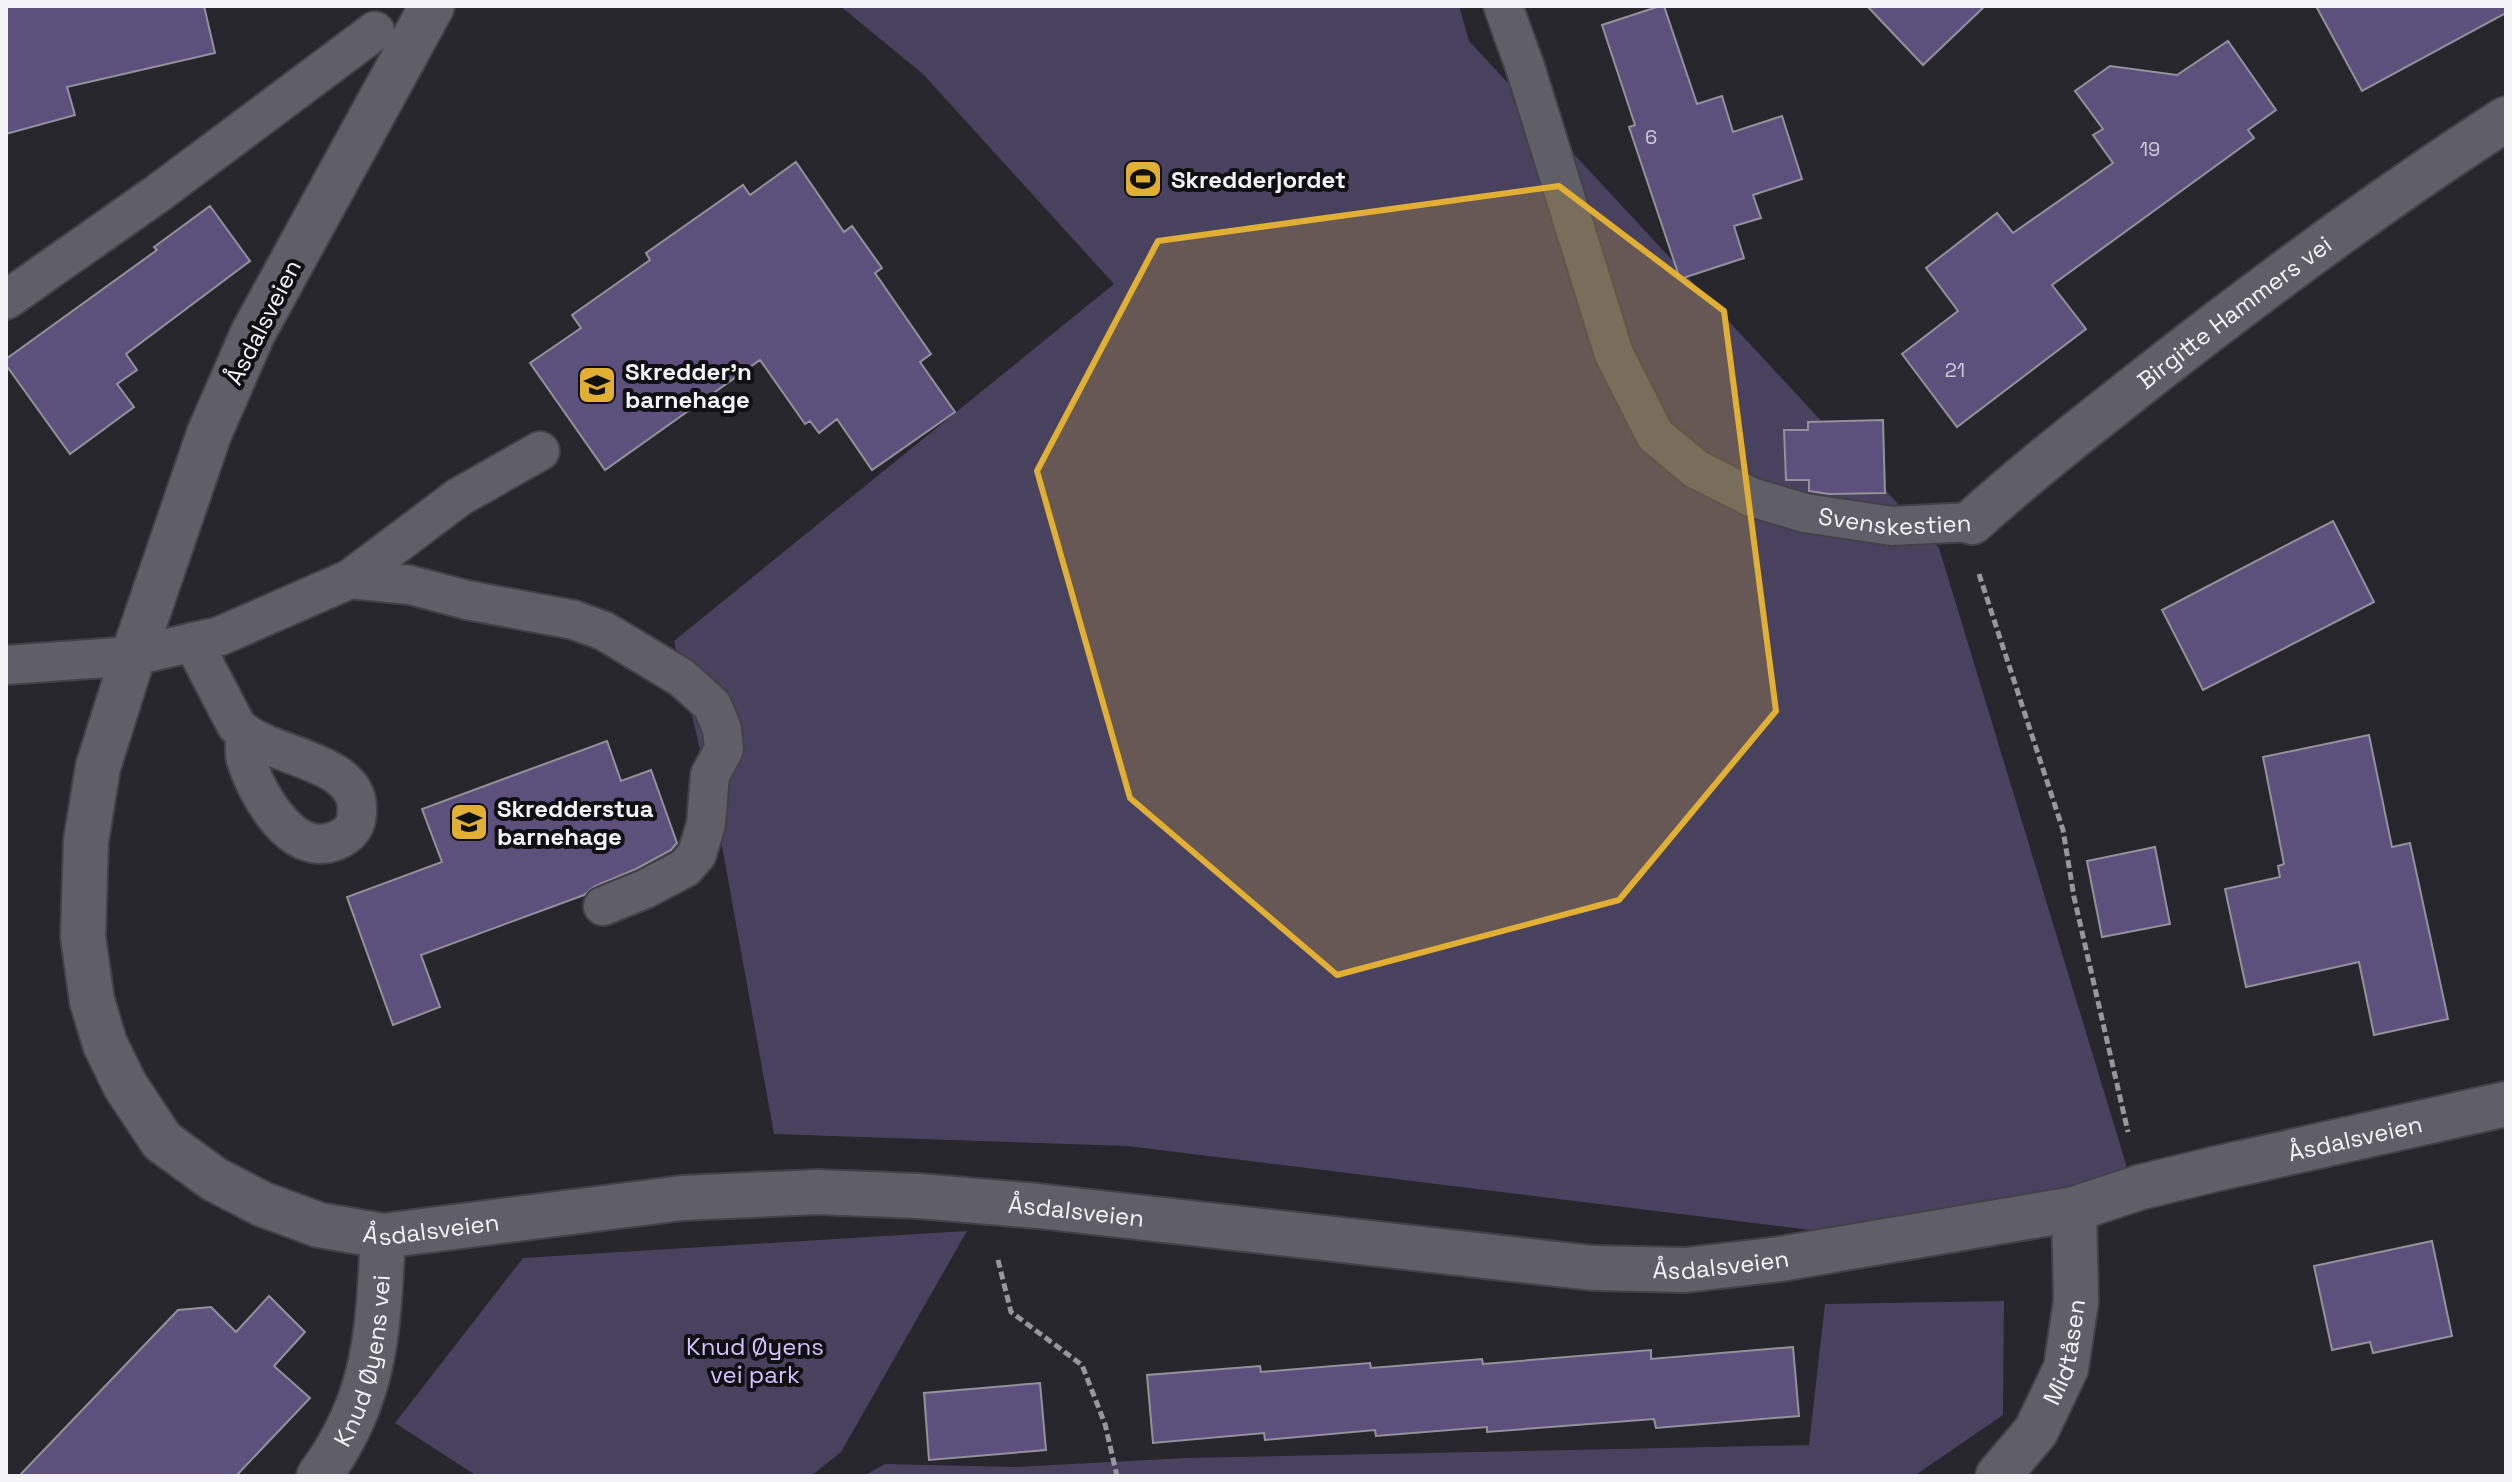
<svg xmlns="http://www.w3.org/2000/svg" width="2512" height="1482" font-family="'Space Grotesk',sans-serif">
<rect width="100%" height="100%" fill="#27262d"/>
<path fill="#49425e" d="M 840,6 L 1459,6 L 1469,41 L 1939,548 L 2132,1184 L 1836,1233 L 1127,1146 L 774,1134 L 718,824 L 674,641 L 1114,284 L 923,74 Z
M 967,1231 L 841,1452 L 811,1476 L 477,1476 L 395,1423 L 523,1258 Z
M 2004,1301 L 2003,1415 L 1914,1476 L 863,1476 L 885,1464 L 1014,1467 L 1186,1458 L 1809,1445 L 1825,1304 Z"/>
<path fill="#5c517d" stroke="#93919a" stroke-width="2" d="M 6,6 L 204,6 L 215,53 L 67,87 L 75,115 L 6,134 Z
M 1660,6 L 1664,6 L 1697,104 L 1722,96 L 1733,132 L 1782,116 L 1802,179 L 1753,195 L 1761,218 L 1734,226 L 1744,258 L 1680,279 L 1629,127 L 1635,125 L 1602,25 Z
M 1867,6 L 1985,6 L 1923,65 Z
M 2316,6 L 2506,6 L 2506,13 L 2362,91 Z
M 2228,41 L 2276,110 L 2248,130 L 2254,138 L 2052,285 L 2086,329 L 1957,427 L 1902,354 L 1958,311 L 1926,268 L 1997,213 L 2013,233 L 2113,163 L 2093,135 L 2103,129 L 2075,91 L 2110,66 L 2177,75 Z
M 796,162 L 844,232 L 852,226 L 882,268 L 875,273 L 931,354 L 920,362 L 955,412 L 872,470 L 837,419 L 819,433 L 810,421 L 805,424 L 760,360 L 605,470 L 530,363 L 581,328 L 572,315 L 650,260 L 646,253 L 743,185 L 750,195 Z
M 210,206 L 250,261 L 126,354 L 137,370 L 117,384 L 134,407 L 70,454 L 6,365 L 6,359 L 157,250 L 154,247 Z
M 1883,420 L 1885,493 L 1829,494 L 1809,491 L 1809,480 L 1786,480 L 1784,430 L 1808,430 L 1808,422 Z
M 2333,521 L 2374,602 L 2203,690 L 2162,610 Z
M 2369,735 L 2392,847 L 2410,843 L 2448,1019 L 2374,1035 L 2359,962 L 2246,987 L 2225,889 L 2280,877 L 2278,866 L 2284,864 L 2263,757 Z
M 607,741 L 621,781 L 651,770 L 677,843 L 671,850 L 636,869 L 595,886 L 584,895 L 421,955 L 440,1007 L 393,1025 L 347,897 L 442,862 L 422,809 Z
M 2155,847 L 2170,924 L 2102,937 L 2087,861 Z
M 2432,1241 L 2452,1336 L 2373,1353 L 2370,1342 L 2332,1350 L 2314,1266 Z
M 269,1296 L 305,1332 L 274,1366 L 310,1398 L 236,1476 L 19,1476 L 178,1310 L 211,1307 L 236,1332 Z
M 1793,1347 L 1799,1416 L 1656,1428 L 1654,1419 L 1487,1432 L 1487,1427 L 1376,1436 L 1375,1430 L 1265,1440 L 1264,1433 L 1153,1443 L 1147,1375 L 1260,1366 L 1261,1372 L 1370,1363 L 1371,1368 L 1482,1359 L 1483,1364 L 1651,1350 L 1651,1359 Z
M 1040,1383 L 1046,1450 L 929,1460 L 924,1393 Z"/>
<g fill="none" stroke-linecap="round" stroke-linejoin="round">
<g stroke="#424147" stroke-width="42">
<g id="lane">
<path id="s1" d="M 1503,6 L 1525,67 L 1614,354 L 1655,435 L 1696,469 L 1751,497 L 1805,513 L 1892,526 L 1972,522"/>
<path d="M 6,300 L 157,194 L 375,31"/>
<path d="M 350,579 L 410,585 L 467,600 L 574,620 L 604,631 L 682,678 L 712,705 L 722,729 L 724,749 L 710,775 L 706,824 L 697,854 L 685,868 L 645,889 L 603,906"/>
<path d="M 193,642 L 236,725 C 263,757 355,758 357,807 C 357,815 357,823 351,830 C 344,839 330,844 319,844 C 283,842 256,790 246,760 C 244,753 245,744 245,736"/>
<path d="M 6,665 L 133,656 L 220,636 L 350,579 L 459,497 L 540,451"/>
</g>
</g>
<g stroke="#424147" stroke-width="48">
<g id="street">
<path id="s2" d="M 432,6 L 253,333 L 209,434 L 133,656 L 98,767 L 86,841 L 83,937 L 92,1001 L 105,1044 L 125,1085 L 162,1141 L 214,1179 L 262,1204 L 319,1225 L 383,1236 L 682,1198 L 817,1192 L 919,1196 L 1038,1206 L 1593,1268 L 1686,1270 L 1780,1259 L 2074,1209 L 2141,1187 L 2215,1169 L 2506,1104"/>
<path id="s3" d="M 1972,522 C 2030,470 2090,423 2151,375 C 2266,285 2383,198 2506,119"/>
<path id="s4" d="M 319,1476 C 377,1398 378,1329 383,1236"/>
<path id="s5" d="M 1998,1476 L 2036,1431 L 2066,1368 L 2076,1301 L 2074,1209"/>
</g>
</g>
<path stroke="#97969c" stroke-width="5" stroke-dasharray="8 4" stroke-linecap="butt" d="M 1979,574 L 2063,830 L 2074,897 L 2128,1132
M 998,1260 L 1011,1312 L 1082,1365 L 1105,1424 L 1117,1476"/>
<use href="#lane" stroke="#605e66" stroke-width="38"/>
<use href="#street" stroke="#605e66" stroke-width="44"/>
</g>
<path fill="#e1af34" fill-opacity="0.2" stroke="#e1af34" stroke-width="6" stroke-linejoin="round" d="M 1559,186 L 1724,311 L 1776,711 L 1619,900 L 1337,975 L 1130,798 L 1037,471 L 1158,241 Z"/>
<defs>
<g id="stadium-square" transform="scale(2)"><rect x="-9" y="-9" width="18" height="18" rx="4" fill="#e1af34" stroke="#100f13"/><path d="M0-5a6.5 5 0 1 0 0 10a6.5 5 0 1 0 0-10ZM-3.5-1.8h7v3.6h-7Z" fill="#111"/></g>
<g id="school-square" transform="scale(2)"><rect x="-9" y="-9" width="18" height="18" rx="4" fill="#e1af34" stroke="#100f13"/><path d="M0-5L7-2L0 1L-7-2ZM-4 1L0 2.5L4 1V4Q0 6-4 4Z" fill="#111"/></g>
</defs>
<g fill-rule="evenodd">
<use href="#stadium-square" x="1143" y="179"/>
<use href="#school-square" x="597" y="385"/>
<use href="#school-square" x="469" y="822"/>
</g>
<g text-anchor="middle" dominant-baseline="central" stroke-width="8" stroke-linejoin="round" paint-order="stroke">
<g font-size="20" fill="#cecad9">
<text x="1651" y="137">6</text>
<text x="2150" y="149">19</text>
<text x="1955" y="370">21</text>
</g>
<g font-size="24" font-weight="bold" fill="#f4f3f8" stroke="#100f13" text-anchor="start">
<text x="1171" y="179">Skredderjordet</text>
<text x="625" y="371">Skredder'n<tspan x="625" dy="28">barnehage</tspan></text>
<text x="497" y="808">Skredderstua<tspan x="497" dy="28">barnehage</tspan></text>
</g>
<g font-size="24" fill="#f4f3f8" stroke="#100f13">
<text stroke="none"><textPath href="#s3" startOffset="336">Birgitte Hammers vei</textPath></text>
<text transform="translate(263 322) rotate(-63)">Åsdalsveien</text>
<text stroke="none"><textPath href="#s1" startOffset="718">Svenskestien</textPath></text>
<text stroke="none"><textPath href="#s2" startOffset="3464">Åsdalsveien</textPath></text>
<text stroke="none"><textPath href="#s2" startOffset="2168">Åsdalsveien</textPath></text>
<text stroke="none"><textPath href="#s2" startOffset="1520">Åsdalsveien</textPath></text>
<text stroke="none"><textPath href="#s2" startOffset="2816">Åsdalsveien</textPath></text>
<text stroke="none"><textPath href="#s5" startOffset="144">Midtåsen</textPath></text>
<text stroke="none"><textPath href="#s4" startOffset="126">Knud Øyens vei</textPath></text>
</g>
<g font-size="24" fill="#d2c4fe" stroke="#100f13">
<text x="755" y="1346">Knud Øyens<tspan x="755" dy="28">vei park</tspan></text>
</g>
</g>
<rect width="2512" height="1482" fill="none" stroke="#f4f3f8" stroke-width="16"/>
</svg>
